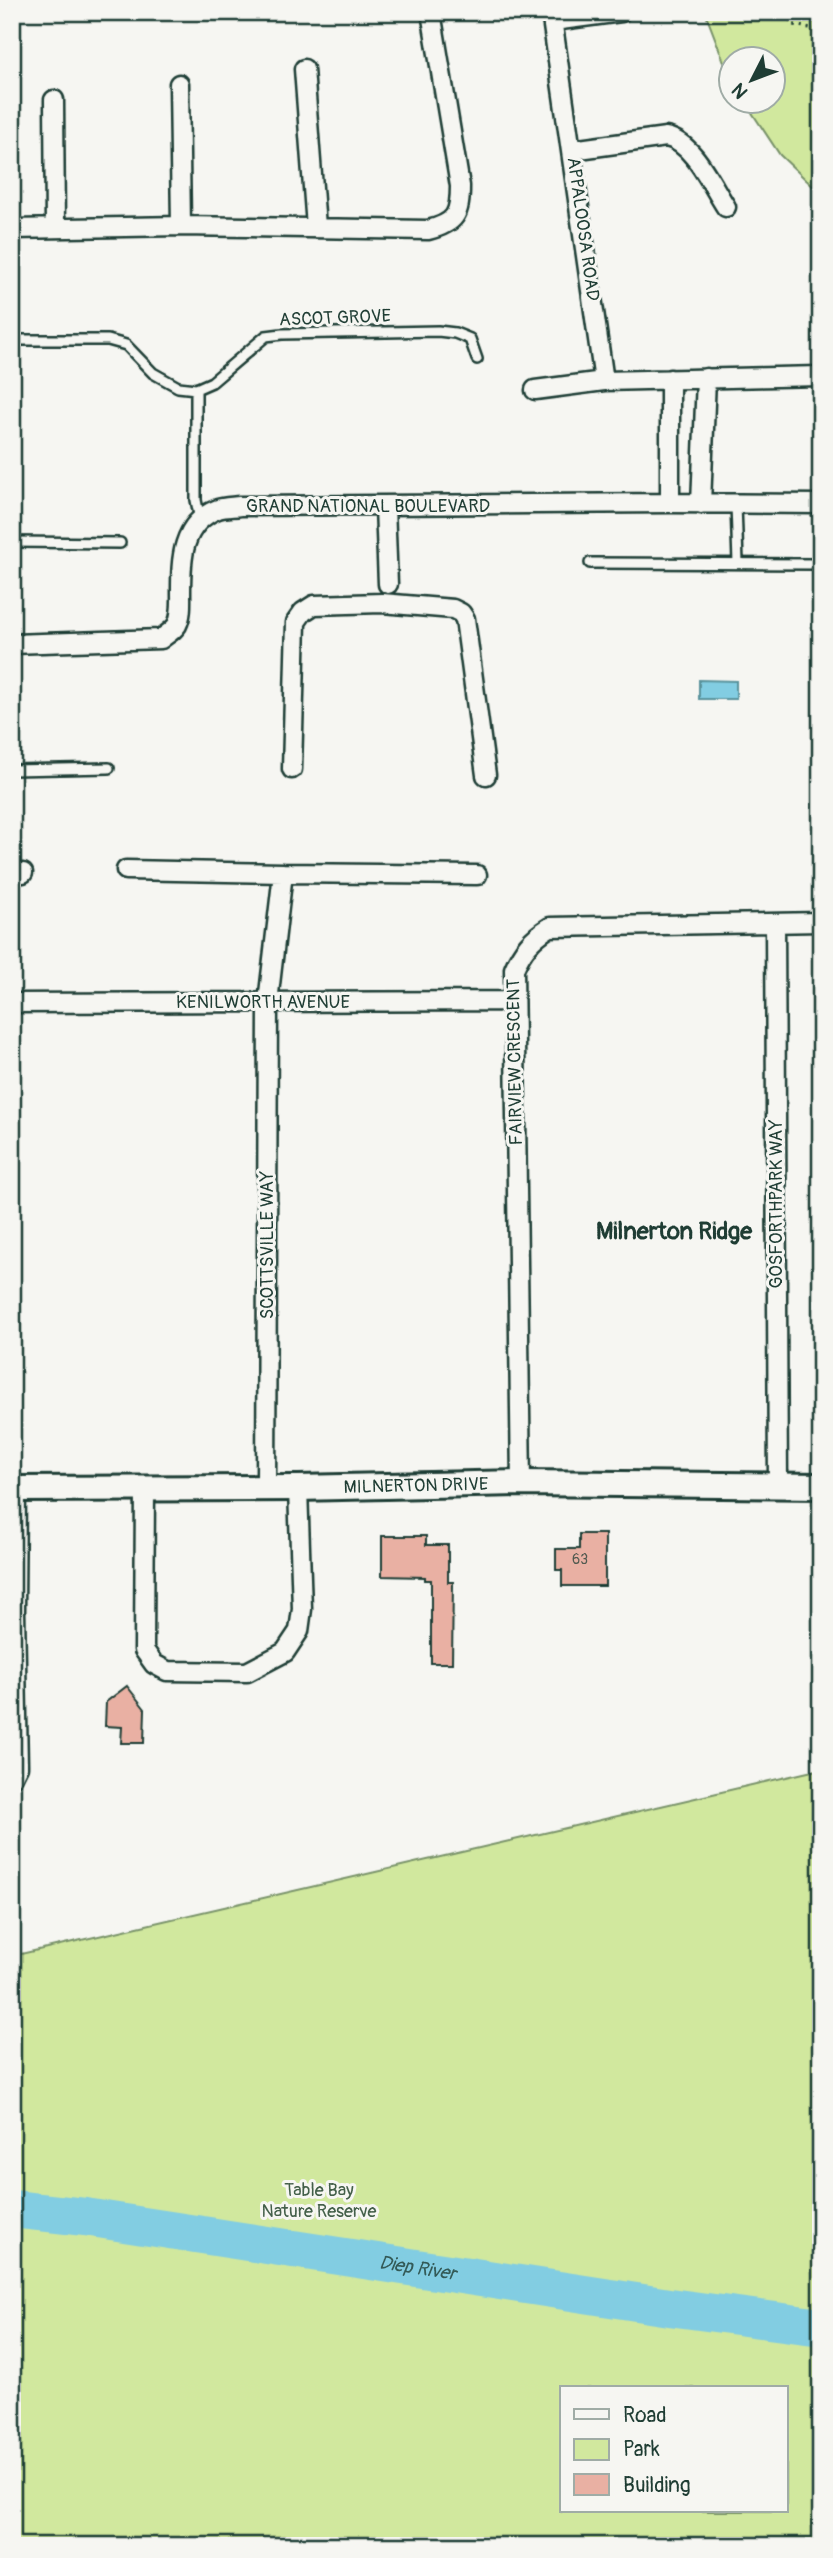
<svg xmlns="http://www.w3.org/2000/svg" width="833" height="2558" font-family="Pangolin,sans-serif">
<rect width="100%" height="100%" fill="#f6f6f2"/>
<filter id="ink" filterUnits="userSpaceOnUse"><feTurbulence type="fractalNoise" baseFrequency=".0143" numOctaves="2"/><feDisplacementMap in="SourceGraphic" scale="14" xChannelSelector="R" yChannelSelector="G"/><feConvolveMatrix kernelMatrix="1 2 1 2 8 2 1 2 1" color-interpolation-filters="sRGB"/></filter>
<g filter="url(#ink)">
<path fill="#d1e89e" stroke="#789269" stroke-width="2" fill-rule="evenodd" d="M 705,12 L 821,12 L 821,194 L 780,155 L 745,102 L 774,102 L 774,60 L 732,60 L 731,80 Z
M 821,1769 L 821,2546 L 12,2546 L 12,1956 ZM 562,2388 L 786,2388 L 786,2511 L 562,2511 Z"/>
<path fill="#82cde2" stroke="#5a939c" stroke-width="2" d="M 699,680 L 736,681 L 736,699 L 699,699 Z"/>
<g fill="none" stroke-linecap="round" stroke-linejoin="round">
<path stroke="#82cde2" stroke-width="38" id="s1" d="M 12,2209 L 85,2217 L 669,2307 L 821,2327"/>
</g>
<path fill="#e9b0a3" stroke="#1f3d34" stroke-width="2" d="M 579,1534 L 605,1534 L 605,1586 L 562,1586 L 562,1570 L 556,1570 L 556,1549 L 579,1549 Z
M 382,1536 L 426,1536 L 426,1545 L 448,1545 L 448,1582 L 453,1582 L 452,1663 L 431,1663 L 431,1580 L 425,1580 L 425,1577 L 382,1576 Z
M 127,1686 L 145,1709 L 144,1743 L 121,1743 L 122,1727 L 105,1726 L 106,1702 Z"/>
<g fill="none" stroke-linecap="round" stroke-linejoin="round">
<g stroke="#1f3d34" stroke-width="14">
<path id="lane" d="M 12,340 L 108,340 L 126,345 L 153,373 L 178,387 L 196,389 L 212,382 L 266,336 L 282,334 L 438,331 L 455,333 L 470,339 L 477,359
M 196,389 L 196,500 L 200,520
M 736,504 L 738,563
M 12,542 L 120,543
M 590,563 L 821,564
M 12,770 L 109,768"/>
</g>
<g stroke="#1f3d34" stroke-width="23">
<path id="street" d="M 551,12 L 604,381 L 820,376
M 553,21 L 621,12
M 304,69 L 316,227
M 179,84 L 181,226
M 54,100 L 55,228
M 572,150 L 666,137 C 693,142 711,184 726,207
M 12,229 L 181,226 L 428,230 C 456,223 460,214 460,186 L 431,12
M 670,379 L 670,503
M 535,390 L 604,381
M 701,504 L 706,378
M 385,507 L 388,584
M 12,644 L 161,639 C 167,634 173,631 177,625 C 182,615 181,603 181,592 C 181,560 181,523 218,509 C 224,507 233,507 240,506 L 670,503 L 821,504
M 292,769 L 296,622 L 303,612 L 314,605 L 382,603 L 453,609 L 461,613 L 465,619 L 486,775
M 126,870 L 283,873 L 268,1002 L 266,1489
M 283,873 L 477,875
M 12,874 L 23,873
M 775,923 L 778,1486
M 12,1003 L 514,1001
M 521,1483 L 514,969 C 522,950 532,938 550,927 L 821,922
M 145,1488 L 144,1650 L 154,1664 L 167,1671 L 247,1672 L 285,1652 L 299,1631 L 302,1609 L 298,1488
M 12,1778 L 18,1766 L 15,1611 L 16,1489"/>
</g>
<g stroke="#1f3d34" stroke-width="30">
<g id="secondary">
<path id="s2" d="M 12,1489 L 298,1488 L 521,1483 L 821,1486"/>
</g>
</g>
<path stroke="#1f3d34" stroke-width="3.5" stroke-dasharray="2 5" stroke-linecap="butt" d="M 771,12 L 786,15 L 794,25 L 821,30"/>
<use href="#lane" stroke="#f6f6f2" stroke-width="9"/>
<use href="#street" stroke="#f6f6f2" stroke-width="18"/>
<use href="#secondary" stroke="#f6f6f2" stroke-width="24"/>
</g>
</g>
<g text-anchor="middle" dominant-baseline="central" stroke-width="6" stroke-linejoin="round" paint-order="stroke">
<g font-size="14" fill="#525a50">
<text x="580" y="1559">63</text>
</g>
<g font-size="18" fill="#1f3d34" stroke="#f6f6f2">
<text transform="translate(583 229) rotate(82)">APPALOOSA ROAD</text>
<text transform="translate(335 318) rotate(-2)">ASCOT GROVE</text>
<text x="368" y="506">GRAND NATIONAL BOULEVARD</text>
<text x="263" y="1002">KENILWORTH AVENUE</text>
<text transform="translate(515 1062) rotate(-91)">FAIRVIEW CRESCENT</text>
<text transform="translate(776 1204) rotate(-90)">GOSFORTHPARK WAY</text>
<text transform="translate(267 1245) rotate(-90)">SCOTTSVILLE WAY</text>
<text stroke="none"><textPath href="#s2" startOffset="404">MILNERTON DRIVE</textPath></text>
</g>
<g font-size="18" fill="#435f49" stroke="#f6f6f2">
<text x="319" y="2190">Table Bay<tspan x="319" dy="21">Nature Reserve</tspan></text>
</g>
<g font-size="19" font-style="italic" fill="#335a57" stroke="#f6f6f2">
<text stroke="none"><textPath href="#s1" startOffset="410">Diep River</textPath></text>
</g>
<g font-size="24" font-weight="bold" fill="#1f3d34" stroke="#f6f6f2">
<text x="674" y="1231">Milnerton Ridge</text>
</g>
</g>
<rect width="833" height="2558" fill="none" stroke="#f6f6f2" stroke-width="42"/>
<rect x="21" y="21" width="791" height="2516" fill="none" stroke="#1f3d34" stroke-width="2.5" filter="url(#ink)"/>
<rect x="560" y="2386" width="228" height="126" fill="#f6f6f2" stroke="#a0aca6" stroke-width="2"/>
<rect x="574" y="2409" width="35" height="10" fill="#f6f6f2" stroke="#a0aca6" stroke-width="2"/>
<text x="623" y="2422" font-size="21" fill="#1f3d34">Road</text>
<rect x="574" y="2439" width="35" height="21" fill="#d1e89e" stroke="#a0aca6" stroke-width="2"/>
<text x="623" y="2456" font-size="21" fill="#1f3d34">Park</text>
<rect x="574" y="2474" width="35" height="21" fill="#e9b0a3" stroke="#a0aca6" stroke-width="2"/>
<text x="623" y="2492" font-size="21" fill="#1f3d34">Building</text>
<g transform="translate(752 80) rotate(228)"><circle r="33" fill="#f6f6f2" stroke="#a0aca6" stroke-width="2"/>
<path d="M0-5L12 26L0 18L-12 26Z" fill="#1f3d34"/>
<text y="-10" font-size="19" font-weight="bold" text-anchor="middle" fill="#1f3d34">N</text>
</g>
</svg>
